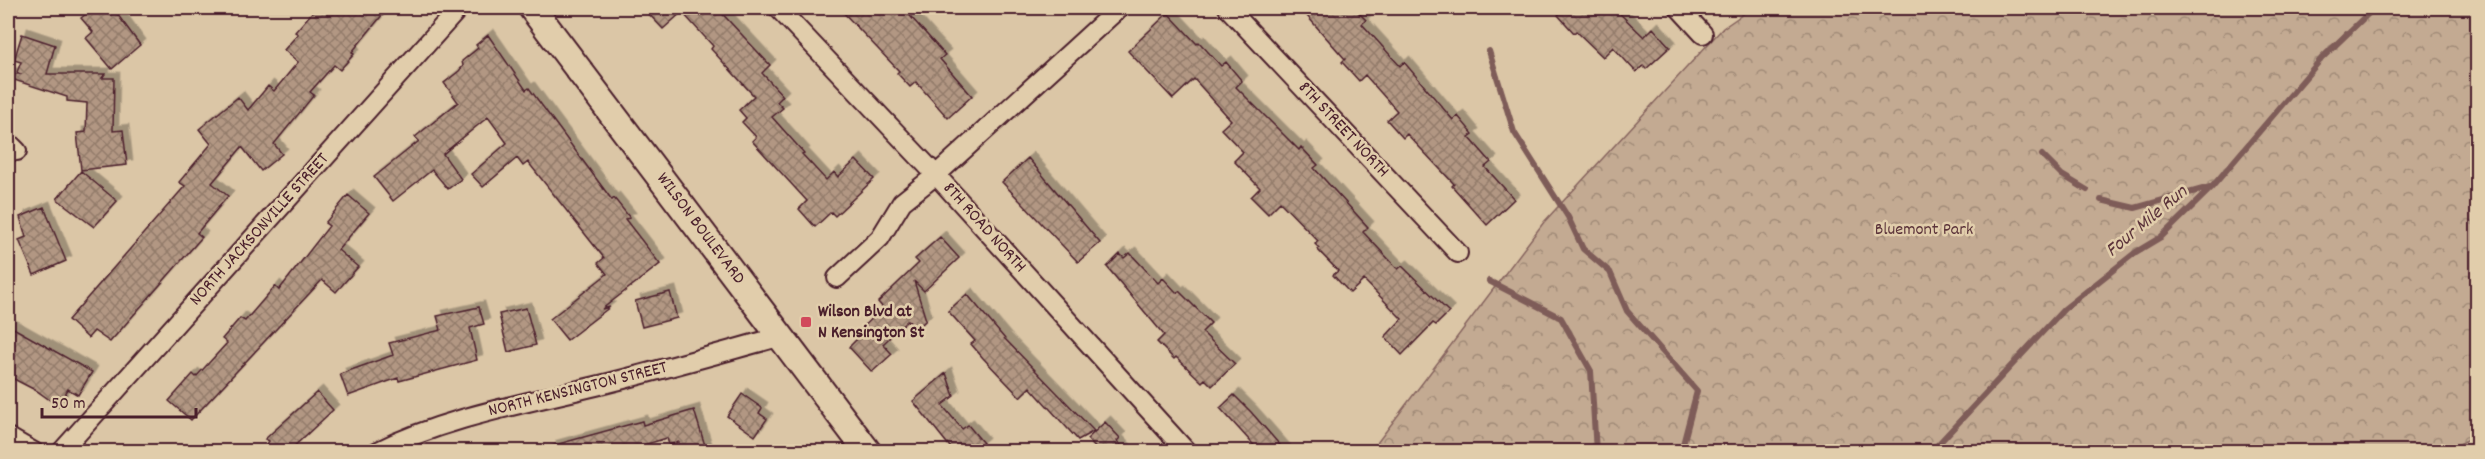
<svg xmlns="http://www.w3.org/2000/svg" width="2485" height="459" font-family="Dekko,sans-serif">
<defs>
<pattern id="park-crowns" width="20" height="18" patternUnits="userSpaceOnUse" patternTransform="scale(1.5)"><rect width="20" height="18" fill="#c3aa92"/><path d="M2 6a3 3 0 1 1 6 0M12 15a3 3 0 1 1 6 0" fill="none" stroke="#a08a77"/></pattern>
<pattern id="building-cross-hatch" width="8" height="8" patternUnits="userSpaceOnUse" patternTransform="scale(1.5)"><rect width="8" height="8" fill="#b29783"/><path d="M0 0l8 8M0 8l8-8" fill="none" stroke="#937b6b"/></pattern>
<filter id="shadow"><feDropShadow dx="5.5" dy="-5.5" stdDeviation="0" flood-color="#0004"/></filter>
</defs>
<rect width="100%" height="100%" fill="#dbc6a6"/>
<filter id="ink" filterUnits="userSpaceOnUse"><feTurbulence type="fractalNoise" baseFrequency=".0167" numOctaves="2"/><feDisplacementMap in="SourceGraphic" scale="12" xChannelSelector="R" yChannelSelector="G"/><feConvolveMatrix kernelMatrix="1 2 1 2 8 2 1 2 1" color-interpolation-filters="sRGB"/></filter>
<g filter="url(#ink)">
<path fill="url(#park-crowns)" stroke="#86645e" stroke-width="1.5" d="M 1752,8 L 2477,8 L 2477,435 L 2444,452 L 1371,451 L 1544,222 L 1723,28 Z"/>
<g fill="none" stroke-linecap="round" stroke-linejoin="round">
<path stroke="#7e5c58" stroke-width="6" d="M 1489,51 L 1514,132 L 1568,217 L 1583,249 L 1610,272 L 1627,311 L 1697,391 L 1681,452
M 2042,155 L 2062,175 L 2087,190
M 2101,200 L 2135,208 L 2210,187
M 1489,281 L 1561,318 L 1591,371 L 1596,452
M 1931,452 L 2064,309 L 2136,252 L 2161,237 L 2212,187 L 2322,58 L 2374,8"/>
</g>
<path fill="url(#building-cross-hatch)" stroke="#4a1f2b" stroke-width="1.5" filter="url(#shadow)" d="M 93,8 L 104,8 L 110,15 L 115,11 L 140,45 L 112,69 L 86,38 L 93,32 L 81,18 Z
M 316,8 L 388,8 L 352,52 L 354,54 L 340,70 L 334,65 L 310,92 L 314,95 L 274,144 L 282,154 L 261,171 L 242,147 L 212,183 L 228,196 L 197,233 L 202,237 L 110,342 L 94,331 L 88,338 L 68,320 L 185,186 L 179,182 L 211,144 L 199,129 L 238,97 L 248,110 L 268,86 L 274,91 L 298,62 L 284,50 L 298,34 L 295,32 Z
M 643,8 L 717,8 L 770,65 L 762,73 L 783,96 L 777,102 L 783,108 L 772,117 L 804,153 L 802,154 L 826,180 L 834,172 L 838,177 L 856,160 L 874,179 L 835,216 L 831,212 L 815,227 L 799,209 L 807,201 L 752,141 L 756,137 L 742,122 L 746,118 L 739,110 L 754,96 L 711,49 L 713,46 L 682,12 L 663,29 Z
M 839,8 L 903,8 L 945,55 L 940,59 L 972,96 L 948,118 L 916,82 L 910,87 L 897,73 L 899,71 Z
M 1300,8 L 1354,8 L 1366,20 L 1362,24 L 1400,66 L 1404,62 L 1453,120 L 1458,116 L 1473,134 L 1469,137 L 1491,162 L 1485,167 L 1514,199 L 1487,225 L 1452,186 L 1454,184 L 1407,134 L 1403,138 L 1387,120 L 1397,111 L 1365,75 L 1359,81 L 1342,62 L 1345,59 Z
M 1567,8 L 1614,8 L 1644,37 L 1653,28 L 1670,47 L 1646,69 L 1643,66 L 1636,72 L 1613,47 L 1603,57 L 1576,31 L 1574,33 L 1558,15 Z
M 1168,13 L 1197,44 L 1199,42 L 1221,66 L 1226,62 L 1242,81 L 1236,87 L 1299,150 L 1301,147 L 1318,165 L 1314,168 L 1368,227 L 1363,232 L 1398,269 L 1402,266 L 1449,312 L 1436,325 L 1433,323 L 1402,355 L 1385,337 L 1402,319 L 1364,280 L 1350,293 L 1333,275 L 1338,271 L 1318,250 L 1319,248 L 1315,244 L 1318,241 L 1280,202 L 1268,214 L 1251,197 L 1260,188 L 1234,161 L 1243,152 L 1221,129 L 1231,120 L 1194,79 L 1173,99 L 1128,51 Z
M 22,34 L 55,45 L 47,74 L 105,74 L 102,78 L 114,78 L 113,131 L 123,130 L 127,165 L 81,170 L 77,133 L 86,132 L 87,103 L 67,101 L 67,97 L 8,78 L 8,74 L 20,74 L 17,72 L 21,62 L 14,60 Z
M 488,35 L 526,90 L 529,88 L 612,200 L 614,198 L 630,218 L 625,219 L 660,264 L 602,309 L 610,307 L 567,340 L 550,319 L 607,274 L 598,263 L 604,258 L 528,162 L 523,166 L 517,158 L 483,187 L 471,174 L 507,143 L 488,117 L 443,154 L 461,179 L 448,189 L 432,170 L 393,201 L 374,177 L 419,141 L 415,137 L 458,102 L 444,83 L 459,71 L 463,66 L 462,61 L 478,48 L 476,45 Z
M 1028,158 L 1100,243 L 1078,262 L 1002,182 Z
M 81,171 L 117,201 L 94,227 L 57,199 Z
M 348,195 L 369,213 L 338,250 L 358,267 L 336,292 L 322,280 L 191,420 L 169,401 L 193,374 L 196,377 L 227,343 L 222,339 L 240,318 L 245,321 L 275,286 L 279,290 L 329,226 L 325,223 Z
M 44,207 L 66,261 L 34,275 L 19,240 L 26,237 L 20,217 Z
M 940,237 L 959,258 L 924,291 L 914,281 L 926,320 L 917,329 L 908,320 L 883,344 L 892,354 L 872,372 L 849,347 L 858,338 L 855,335 L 883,308 L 878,302 L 919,263 L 915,259 Z
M 1130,253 L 1158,283 L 1163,278 L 1177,293 L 1179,291 L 1211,323 L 1202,332 L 1235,364 L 1212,386 L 1205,379 L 1202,382 L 1176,357 L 1174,359 L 1157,342 L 1164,335 L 1107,267 L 1120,254 L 1124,258 Z
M 670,292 L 677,318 L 642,327 L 635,301 Z
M 967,294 L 1005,339 L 1094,431 L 1078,440 L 1030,387 L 1020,397 L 983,358 L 971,344 L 975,341 L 948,311 Z
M 479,307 L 484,324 L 470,328 L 477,360 L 399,381 L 398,378 L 348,396 L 340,374 L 393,355 L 389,343 L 441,330 L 437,316 Z
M 526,308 L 536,345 L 508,352 L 499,314 Z
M 8,325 L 92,372 L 78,395 L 68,389 L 58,406 L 37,391 L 8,376 Z
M 946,373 L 954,396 L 942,405 L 962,429 L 968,425 L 983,443 L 972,452 L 954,452 L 913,401 Z
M 317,392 L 333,410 L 288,452 L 262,452 L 269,441 L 265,439 Z
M 742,394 L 762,408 L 759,413 L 767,419 L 755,436 L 727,416 Z
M 1234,395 L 1251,412 L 1286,452 L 1260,452 L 1220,408 Z
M 694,410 L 707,452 L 681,452 L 679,442 L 669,445 L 667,438 L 621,452 L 551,452 L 551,446 L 642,421 L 643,425 Z
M 1105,422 L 1120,438 L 1117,441 L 1127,452 L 1099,452 L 1087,439 Z"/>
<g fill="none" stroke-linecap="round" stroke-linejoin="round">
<g stroke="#4a1f2b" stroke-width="22">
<path id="minor" d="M 778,8 L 936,175 L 1187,452
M 1228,8 L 1458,253
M 1679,8 L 1703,34
M 8,142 L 17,151
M 837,278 L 880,238 L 902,202 L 936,175 L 1119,8
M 8,437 L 34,452
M 61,452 L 459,8
M 376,452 C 444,418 522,404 596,386 C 658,371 720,353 782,336"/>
</g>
<g stroke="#4a1f2b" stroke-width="30">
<path id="secondary" d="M 532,8 L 868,452"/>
</g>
<use href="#minor" stroke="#e1cdab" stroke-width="18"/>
<use href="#secondary" stroke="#e1cdab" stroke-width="26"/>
</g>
</g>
<rect fill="#d1495b" stroke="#e1cdab" stroke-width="2" x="800" y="316" width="12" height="12" rx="3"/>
<g text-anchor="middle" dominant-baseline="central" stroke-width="5" stroke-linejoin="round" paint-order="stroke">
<g font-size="18" fill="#4a1f2b" stroke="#e1cdab">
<text transform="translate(1343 130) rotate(47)">8TH STREET NORTH</text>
<text transform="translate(984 228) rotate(48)">8TH ROAD NORTH</text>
<text transform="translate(700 229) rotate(53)">WILSON BOULEVARD</text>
<text transform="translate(260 230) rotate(-48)">NORTH JACKSONVILLE STREET</text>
<text transform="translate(578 390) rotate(-14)">NORTH KENSINGTON STREET</text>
</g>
<g font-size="18" fill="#5c343a" stroke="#e1cdab">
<text x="1924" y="230">Bluemont Park</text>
</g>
<g font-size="18" font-weight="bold" fill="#4a1f2b" stroke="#e1cdab" text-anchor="start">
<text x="818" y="312">Wilson Blvd at<tspan x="818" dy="21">N Kensington St</tspan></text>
</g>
<g font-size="20" font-style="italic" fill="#5b333a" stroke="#e1cdab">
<text transform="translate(2147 222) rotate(-40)">Four Mile Run</text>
</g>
</g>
<rect width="2485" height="459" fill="none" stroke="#e1cdab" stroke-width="30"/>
<rect x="15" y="15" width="2455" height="429" fill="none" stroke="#4a1f2b" stroke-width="2" filter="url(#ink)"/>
<path d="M42 408v9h154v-9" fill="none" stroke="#4a1f2b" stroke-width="3"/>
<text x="51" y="408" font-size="18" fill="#4a1f2b" stroke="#e1cdab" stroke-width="4.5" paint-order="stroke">50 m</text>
</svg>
